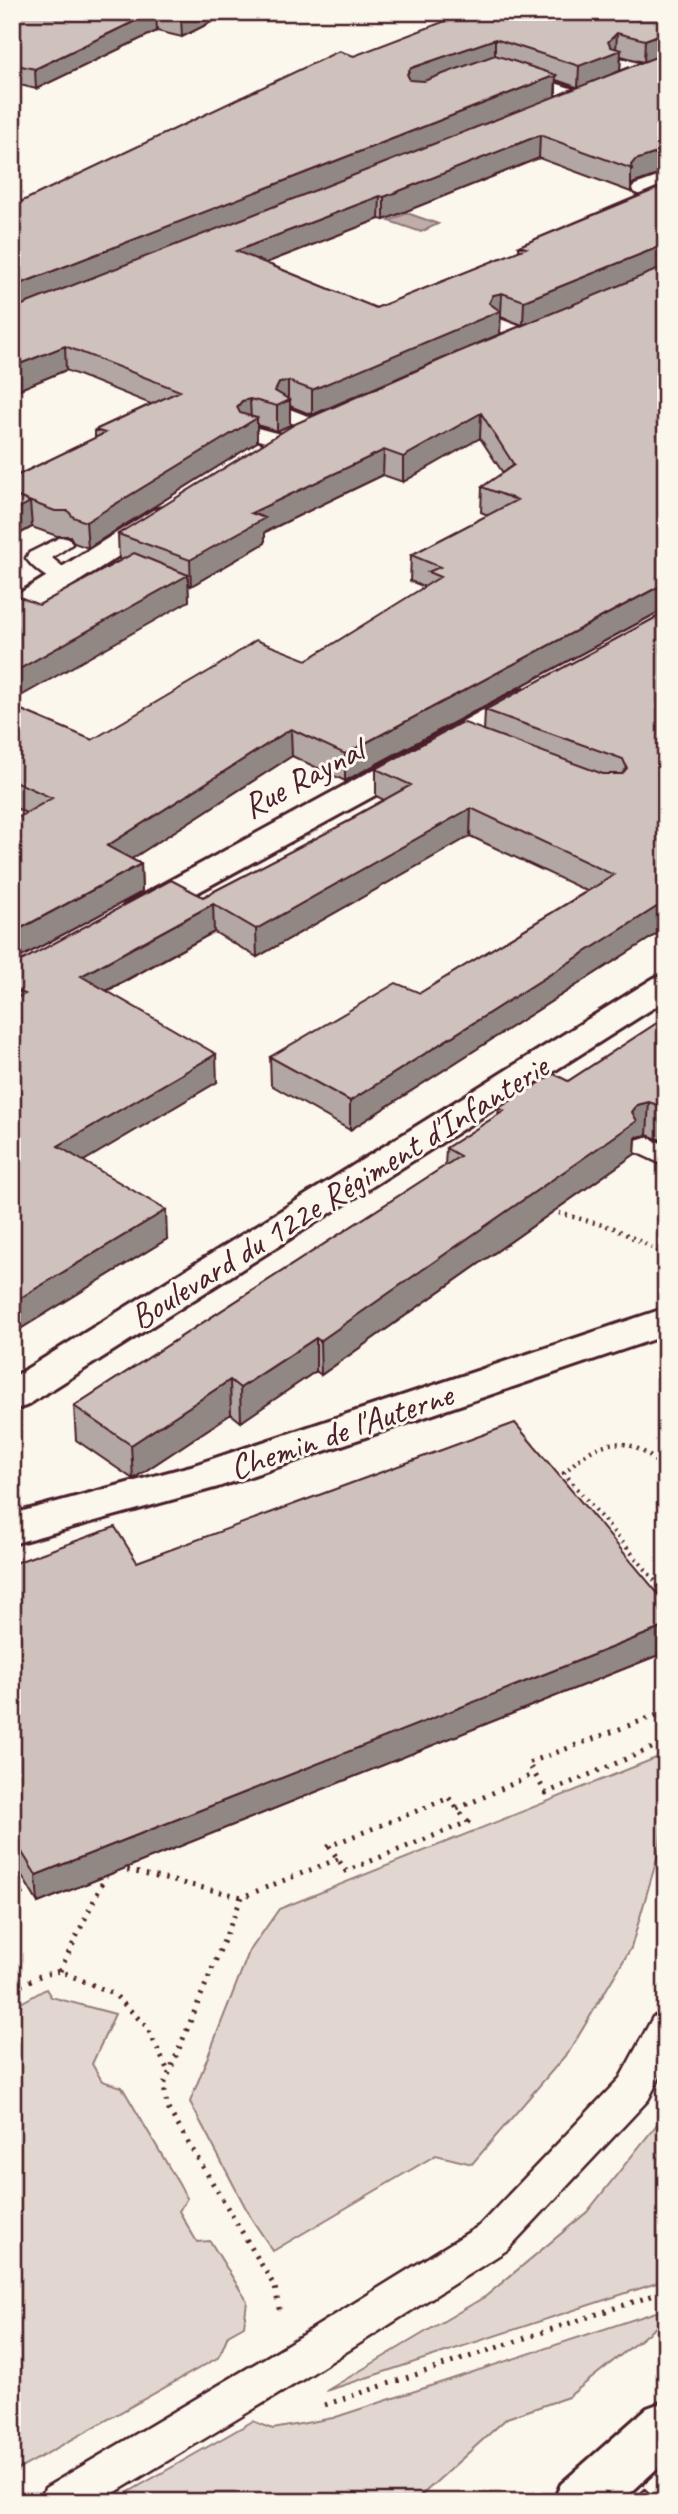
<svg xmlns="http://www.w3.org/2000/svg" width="678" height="2514" font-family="Caveat,sans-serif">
<rect width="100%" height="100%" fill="#fbf7ec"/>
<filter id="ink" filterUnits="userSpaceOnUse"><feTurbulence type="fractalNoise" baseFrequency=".0143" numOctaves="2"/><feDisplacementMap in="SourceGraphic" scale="14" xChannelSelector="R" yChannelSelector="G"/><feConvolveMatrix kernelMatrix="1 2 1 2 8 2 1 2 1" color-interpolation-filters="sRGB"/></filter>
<g filter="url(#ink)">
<path fill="#e2d7d0" stroke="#967b7e" stroke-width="2" d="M 666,1754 L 666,1818 L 662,1821 L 660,1848 L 631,1948 L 570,2050 L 472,2164 L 436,2155 L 273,2251 L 251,2218 L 190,2102 L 249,1952 L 279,1909 Z
M 46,1989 L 51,1997 L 115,2014 L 92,2064 L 102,2081 L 122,2087 L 187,2198 L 179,2211 L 197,2242 L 210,2241 L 247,2301 L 244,2326 L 228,2335 L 219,2357 L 12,2473 L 12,2008 Z
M 666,2113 L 666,2280 L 326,2391 L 486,2296 L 587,2212 Z
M 662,2310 L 666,2312 L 666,2319 L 568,2397 L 507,2418 L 414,2502 L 111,2502 L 253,2421 L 273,2429 L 333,2418 Z"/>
<path fill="#bfadaa" stroke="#907477" stroke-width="2" d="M 407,213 L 438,224 L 421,232 L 389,221 Z"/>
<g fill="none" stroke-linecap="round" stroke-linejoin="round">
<g stroke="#4a1f2b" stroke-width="5">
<path id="lane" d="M 617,57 L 652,67 L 655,71 L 646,76 L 611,66 L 609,62 Z
M 517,71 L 586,93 L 589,97 L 580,102 L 511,80 L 508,76 L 511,72 Z
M 666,174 L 666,186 L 658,189 L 666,192 L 666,203 L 635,193 L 632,189 L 635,185 Z
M 500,319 L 532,331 L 535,335 L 532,339 L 518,339 L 493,329 L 490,325 L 493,321 Z
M 287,408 L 323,422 L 326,426 L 323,430 L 309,430 L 280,418 L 277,414 L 280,410 Z
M 250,426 L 291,437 L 294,441 L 291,445 L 284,447 L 243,436 L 240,432 L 243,428 Z
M 61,537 L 69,539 L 72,544 L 52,558 L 76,578 L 73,583 C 57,587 35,571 26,558 L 29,553 Z
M 646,1137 L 666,1145 L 666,1166 L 636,1152 L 632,1146 L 636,1140 Z
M 666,2013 L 666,2065 L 648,2100 L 507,2250 L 305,2378 L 99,2502 L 39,2502 L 45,2488 L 275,2352 L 479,2226 L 620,2078 L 653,2017 Z"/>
</g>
<g stroke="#4a1f2b" stroke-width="6">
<path id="street" d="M 163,508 L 173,510 L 177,516 L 173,522 L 22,617 L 12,620 L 12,598 L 153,510 Z
M 529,689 L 540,691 L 544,698 L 540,705 L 149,919 L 137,922 L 125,919 L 120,912 L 125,905 L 518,691 Z
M 666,1308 L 666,1335 L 218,1487 L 12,1544 L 12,1514 L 191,1466 Z"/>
</g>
<g stroke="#4a1f2b" stroke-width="6">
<path id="secondary" d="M 666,975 L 666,1000 L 26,1406 L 12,1410 L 12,1378 L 654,978 Z
M 666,2401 L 666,2460 L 621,2502 L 553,2502 L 561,2484 L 647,2408 Z"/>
</g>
<path stroke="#4a1f2b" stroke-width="4.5" stroke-dasharray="2 5" stroke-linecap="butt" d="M 559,1213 L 614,1228 L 666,1255
M 666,1471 C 629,1432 600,1436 564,1473 L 666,1594"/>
<path stroke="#4a1f2b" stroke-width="5" stroke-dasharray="2.5 7" stroke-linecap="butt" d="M 666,1717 L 657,1715 L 528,1763 L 546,1793 L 666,1742
M 449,1798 L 468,1822 L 346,1871 L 329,1846 Z
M 457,1809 L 534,1774
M 118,1868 L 242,1897 L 338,1859
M 12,1897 L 34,1888
M 242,1897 L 164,2085 L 167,2107 L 275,2287 L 280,2314
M 60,1971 L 107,1873
M 12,1989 L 40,1976 L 60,1971 L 114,1994 L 147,2027 L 168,2071
M 325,2405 L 666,2291"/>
<use href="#lane" fill="#fbf7ec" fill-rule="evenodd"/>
<use href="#street" fill="#fbf7ec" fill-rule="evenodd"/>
<use href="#secondary" fill="#fbf7ec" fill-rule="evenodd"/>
</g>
<path fill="#b2a7a2" stroke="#4a1f2b" stroke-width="2" fill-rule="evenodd" d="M 12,12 L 231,12 L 182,37 L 157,31 L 36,89 L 12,83 Z
M 666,12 L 666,172 L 634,183 L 631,186 L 631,192 L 539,158 L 384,220 L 379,219 L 266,263 L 376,308 L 519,251 L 519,246 L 666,184 L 666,611 L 655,614 L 345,781 L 292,756 L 131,859 L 141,864 L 142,892 L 12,962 L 12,821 L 26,813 L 12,806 L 12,706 L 92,740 L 307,660 L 425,587 L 410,581 L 411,555 L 488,515 L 481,512 L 482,487 L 503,473 L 480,438 L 403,482 L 383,475 L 265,532 L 265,543 L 191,586 L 188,585 L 189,601 L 39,605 L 121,560 L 119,559 L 118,534 L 433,363 L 312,415 L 290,406 L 290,425 L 277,431 L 257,425 L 257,442 L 88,548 L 74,543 L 70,536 L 57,536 L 32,527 L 12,538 L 12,478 L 95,438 L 95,430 L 151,404 L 66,370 L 12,392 L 12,285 L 15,283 L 12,277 L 12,206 L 354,56 ZM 621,56 L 643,62 L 620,71 ZM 556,80 L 577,87 L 556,96 ZM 500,317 L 501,317 L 523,325 L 500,334 Z
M 666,612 L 666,928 L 350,1130 L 271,1085 L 270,1057 L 420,993 L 587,891 L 470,836 L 257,957 L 214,932 L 107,991 L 217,1082 L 83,1161 L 167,1239 L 12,1334 L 12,962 L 23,960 L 203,897 L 353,819 L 353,817 L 384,800 L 376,796 L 376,769 L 484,731 L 485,710 Z
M 666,1017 L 666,1140 L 664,1141 L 647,1135 L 636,1137 L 635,1154 L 321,1375 L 316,1371 L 241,1422 L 231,1414 L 133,1479 L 76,1440 L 74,1406 L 445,1166 L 446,1148 L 498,1115 L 499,1108 L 568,1081 Z
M 137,1562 L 666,1603 L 666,1652 L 38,1903 L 12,1859 L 12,1564 Z"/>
<path fill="#918884" stroke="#4a1f2b" stroke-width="2" d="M 12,12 L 22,12 L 12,17 Z
M 154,12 L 156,12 L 157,31 L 36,89 L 35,69 Z
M 191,12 L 231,12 L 182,37 L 181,17 Z
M 666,32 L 665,54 L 644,62 L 645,40 Z
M 617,33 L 616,52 L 621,50 L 620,71 L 578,88 L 579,66 Z
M 495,39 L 495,60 L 406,96 L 407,74 L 411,68 Z
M 556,75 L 555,97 L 12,311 L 12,287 Z
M 540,135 L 539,158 L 384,220 L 384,197 Z
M 666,150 L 666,172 L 634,183 L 631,186 L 631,165 L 635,160 Z
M 380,196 L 379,219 L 237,274 L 236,251 Z
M 666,244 L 665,268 L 523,325 L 524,301 Z
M 502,293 L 500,334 L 312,415 L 312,390 L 489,303 L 493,295 Z
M 65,346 L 66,370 L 13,392 L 12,367 Z
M 288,381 L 288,401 L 290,400 L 290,425 L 277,431 L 277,406 L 275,391 L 279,383 Z
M 250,399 L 251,421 L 257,418 L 257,442 L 88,548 L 86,522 L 237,407 L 242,401 Z
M 481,413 L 480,438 L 403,482 L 403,457 Z
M 384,450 L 383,475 L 265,532 L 265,543 L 191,586 L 190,560 L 251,513 Z
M 30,502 L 32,527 L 12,538 L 12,512 Z
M 188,575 L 189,601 L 12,701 L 12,673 Z
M 666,585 L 665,610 L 655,614 L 345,781 L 345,754 L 656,588 Z
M 291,729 L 292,756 L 108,874 L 107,846 Z
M 471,808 L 470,836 L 257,957 L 256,929 Z
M 141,864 L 142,892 L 12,962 L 12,933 Z
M 666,901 L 666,928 L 350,1130 L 350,1101 Z
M 213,904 L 214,932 L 82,1004 L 81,976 Z
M 216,1054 L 217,1082 L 60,1175 L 58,1146 Z
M 649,1102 L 647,1135 L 636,1137 L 635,1154 L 321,1375 L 320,1341 L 632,1112 L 637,1105 Z
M 666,1116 L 666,1140 L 664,1141 Z
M 166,1210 L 167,1239 L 12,1334 L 12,1303 Z
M 316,1338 L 316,1371 L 241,1422 L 240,1388 Z
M 230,1380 L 231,1414 L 133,1479 L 131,1445 Z
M 666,1626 L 666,1652 L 38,1903 L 36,1875 Z"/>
<path fill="#cfc2bc" stroke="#4a1f2b" stroke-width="2" d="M 24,12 L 154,12 L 35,69 L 12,64 L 12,17 Z
M 159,12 L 191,12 L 181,17 Z
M 469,12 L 666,12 L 666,32 L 645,40 L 617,33 L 608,42 L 611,47 L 621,50 L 579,66 L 495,39 L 411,68 L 407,74 L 410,80 L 424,81 L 495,55 L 556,75 L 12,287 L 12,285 L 22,280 L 12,257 L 12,206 L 339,51 L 354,56 Z
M 666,53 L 666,150 L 635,160 L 631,165 L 632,169 L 540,135 L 384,197 L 380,196 L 236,251 L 376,308 L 526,248 L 519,246 L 666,185 L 666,244 L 524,301 L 502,293 L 493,295 L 489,303 L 500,311 L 312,390 L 288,381 L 279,383 L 275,391 L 290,400 L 277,406 L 250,399 L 242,401 L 237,407 L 240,413 L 257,418 L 86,522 L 73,517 L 68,511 L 55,511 L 18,497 L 30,502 L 12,512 L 12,478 L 105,433 L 95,430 L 180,391 L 65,346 L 12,367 L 12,309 Z
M 666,266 L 666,585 L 656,588 L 345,754 L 291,729 L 107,846 L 141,864 L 12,933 L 12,836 L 15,835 L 12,833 L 12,821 L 52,798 L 12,780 L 12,706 L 92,740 L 216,667 L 256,640 L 307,660 L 440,577 L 428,572 L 440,567 L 411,555 L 517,500 L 482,487 L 514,465 L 481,413 L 403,457 L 384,450 L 251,513 L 265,518 L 190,560 L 118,534 L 295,424 L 456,353 Z
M 134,553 L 188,575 L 12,673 L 12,595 L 15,595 L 39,605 Z
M 666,612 L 666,901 L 350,1101 L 270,1057 L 396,983 L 420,993 L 614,875 L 471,808 L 256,929 L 213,904 L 81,976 L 216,1054 L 58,1146 L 166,1210 L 12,1303 L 12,1000 L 25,994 L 12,988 L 12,962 L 23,960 L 171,880 L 203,897 L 355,818 L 353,817 L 411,785 L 376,769 L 462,722 L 603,774 L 622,774 L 627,768 L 623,759 L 485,710 Z
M 666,1017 L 666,1108 L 649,1102 L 637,1105 L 632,1112 L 637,1121 L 320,1341 L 316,1338 L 240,1388 L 230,1380 L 131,1445 L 74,1406 L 460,1156 L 446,1148 L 504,1111 L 499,1108 L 554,1074 L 568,1081 Z
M 515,1423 L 666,1603 L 666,1626 L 36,1875 L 12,1836 L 12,1564 L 115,1527 L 137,1562 Z
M 645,2489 L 658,2502 L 631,2502 Z"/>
</g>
<g text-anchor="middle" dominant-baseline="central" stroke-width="6" stroke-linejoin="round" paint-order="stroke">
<g font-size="35" fill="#4a1f2b" stroke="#fbf7ec">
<text transform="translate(303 778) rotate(-28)">Rue Raynal</text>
<text transform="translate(339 1192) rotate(-32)">Boulevard du 122e Régiment d'Infanterie</text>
<text transform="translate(341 1431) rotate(-19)">Chemin de l'Auterne</text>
</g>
</g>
<rect width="678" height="2514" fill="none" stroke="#fbf7ec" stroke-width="42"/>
<rect x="21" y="21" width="636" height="2472" fill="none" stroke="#4a1f2b" stroke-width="2.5" filter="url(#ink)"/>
</svg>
